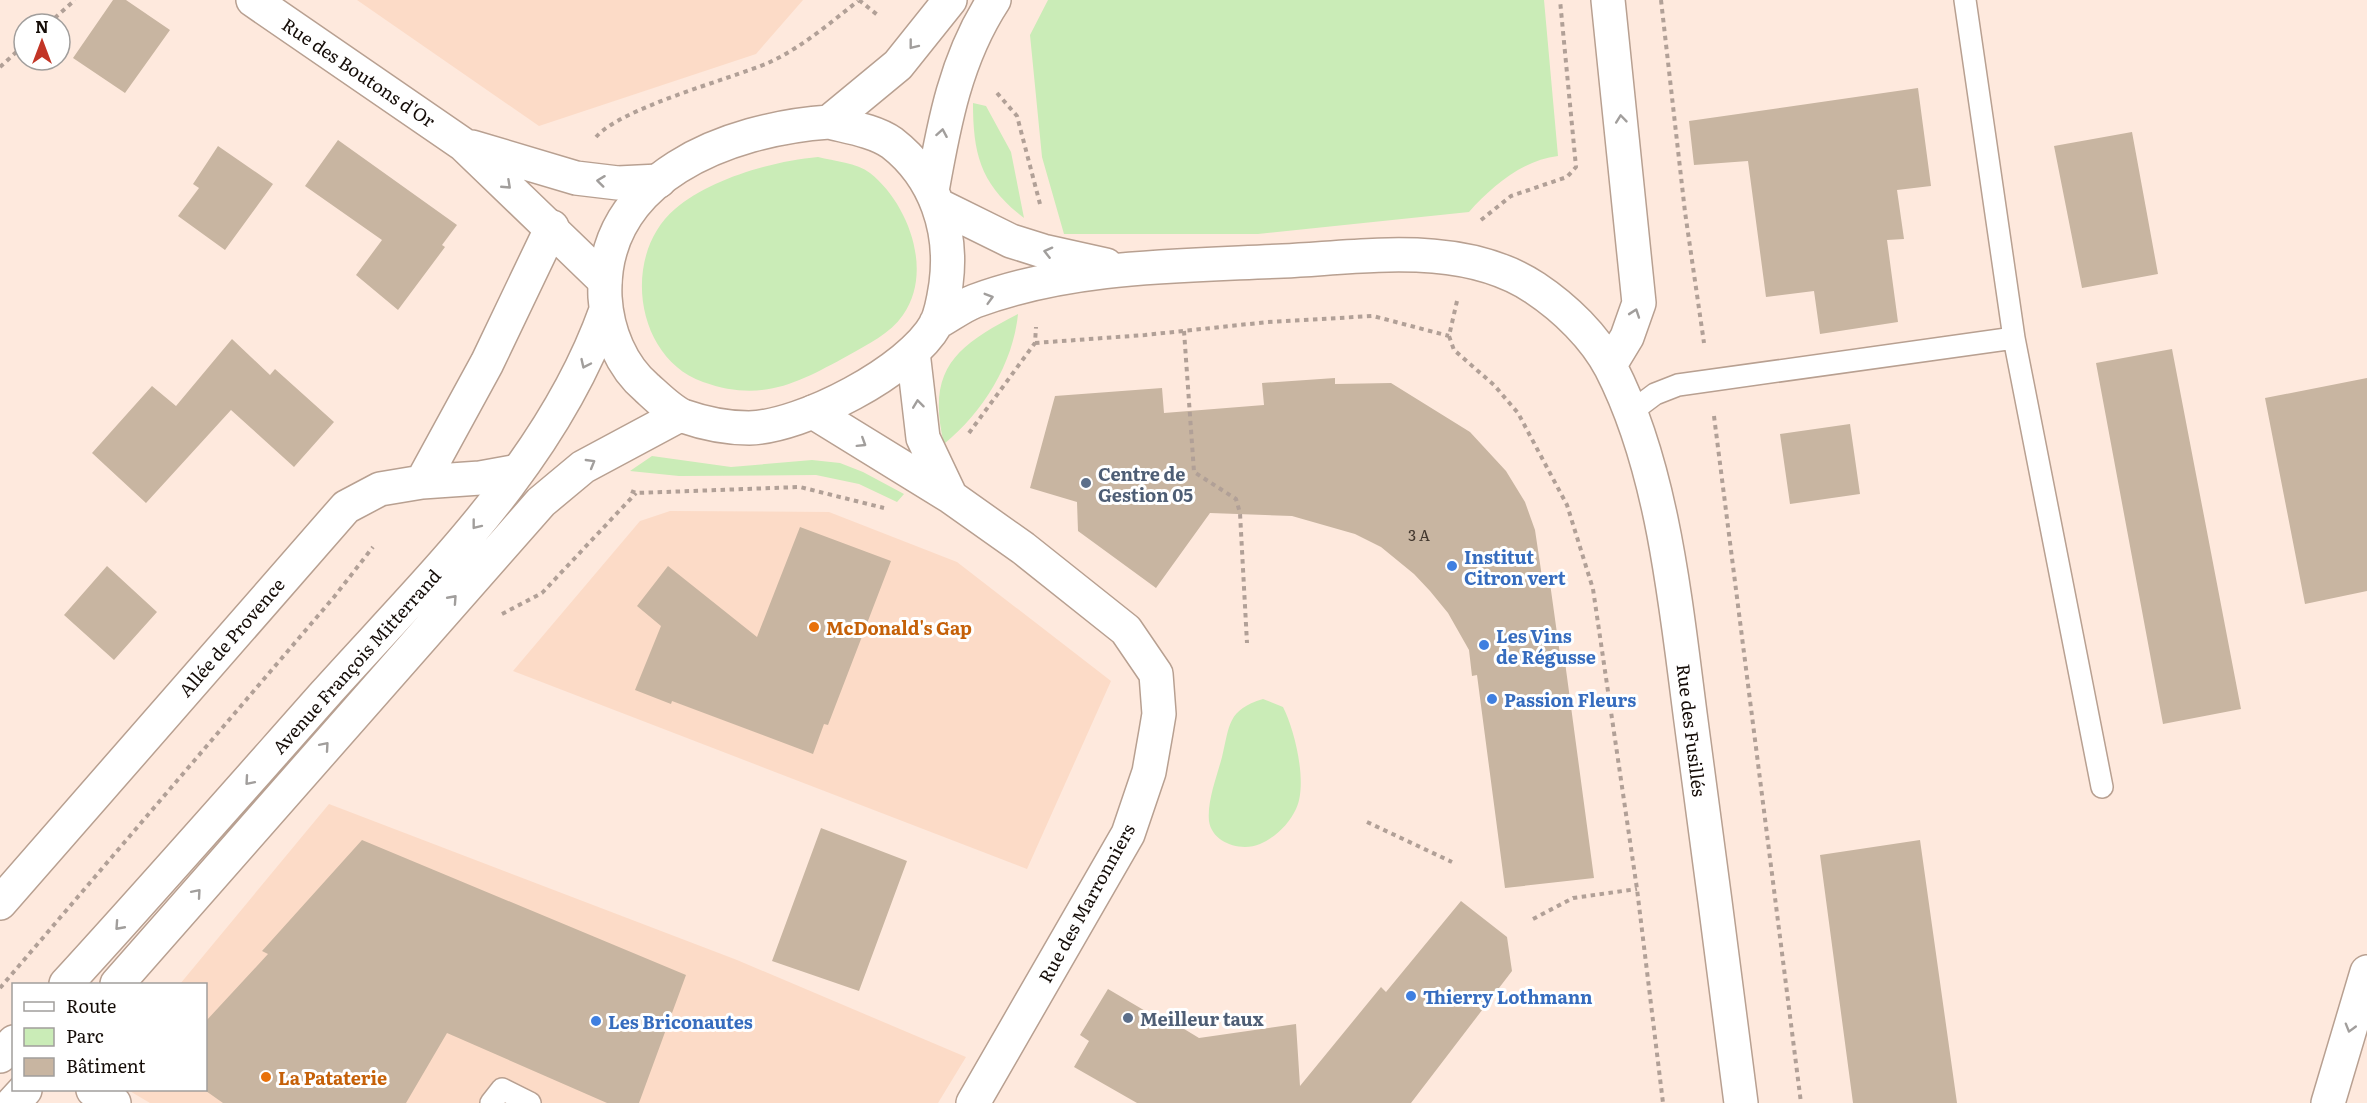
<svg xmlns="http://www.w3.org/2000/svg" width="2367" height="1103" font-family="Literata,serif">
<rect width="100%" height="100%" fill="#fee9dd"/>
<path fill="#fcdbc7" d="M 357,0 L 803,0 L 756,54 L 539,126 Z
M 670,511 L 829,512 L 957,562 L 1111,681 L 1027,869 L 513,671 L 640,521 Z
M 329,804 L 737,960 L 966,1057 L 938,1103 L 150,1103 L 128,1090 L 206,1090 L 206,984 L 180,984 Z"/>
<path fill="#caecb7" d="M 1048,0 L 1544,0 L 1558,156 C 1523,160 1492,186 1469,212 L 1258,234 L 1064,234 L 1042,157 L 1030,35 Z
M 973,103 L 986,106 L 1011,152 L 1024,218 C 981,185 973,155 973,103 Z
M 818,157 C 834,161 857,163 870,173 C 908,203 934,271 903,315 C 890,334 868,344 849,355 C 798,383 762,403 703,382 C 635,358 621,255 675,209 C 710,179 773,161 818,157 Z
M 1018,314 C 1013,364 983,412 944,444 C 926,369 956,346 1018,314 Z
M 652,456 L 731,467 L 812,460 L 840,463 L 863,472 L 904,494 L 897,502 L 859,484 L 816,475 L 679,476 L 630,471 Z
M 1263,699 L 1283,707 C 1295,730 1308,785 1296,809 C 1289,824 1276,837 1260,844 C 1241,852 1212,843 1209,821 C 1207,801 1217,776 1222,757 C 1230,725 1227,710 1263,699 Z"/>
<path fill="#c8b5a1" d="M 113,0 L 126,0 L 170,30 L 125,93 L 73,58 Z
M 1918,88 L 1931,186 L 1897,190 L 1904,239 L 1887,240 L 1898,322 L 1820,334 L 1814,291 L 1766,297 L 1748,161 L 1694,165 L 1689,121 Z
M 2132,132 L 2158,274 L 2082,288 L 2054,146 Z
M 338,140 L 457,225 L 442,245 L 445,247 L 398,310 L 356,275 L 382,240 L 305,186 Z
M 218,146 L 273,184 L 225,250 L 178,216 L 199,188 L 193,184 Z
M 232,339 L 270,375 L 275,369 L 334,422 L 294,467 L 231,410 L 146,503 L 92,453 L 152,386 L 176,406 Z
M 2172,349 L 2241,709 L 2163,724 L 2096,363 Z
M 1335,378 L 1335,384 L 1391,383 L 1470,432 L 1506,471 L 1525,502 L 1535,530 L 1542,577 L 1549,576 L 1561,662 L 1565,662 L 1594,878 L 1505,888 L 1477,675 L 1472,676 L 1469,650 L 1448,613 L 1430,591 L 1414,574 L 1381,547 L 1355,534 L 1292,516 L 1210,513 L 1156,588 L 1078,531 L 1077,502 L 1030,488 L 1055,396 L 1162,388 L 1164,413 L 1264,405 L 1262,383 Z
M 2367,378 L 2367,591 L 2305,604 L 2265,398 Z
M 1850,424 L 1860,494 L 1790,504 L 1780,434 Z
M 800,527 L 891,561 L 828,725 L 824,724 L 813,754 L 672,701 L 671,704 L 635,690 L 661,626 L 637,606 L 668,566 L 757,637 Z
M 107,566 L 157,612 L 114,660 L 64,615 Z
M 821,828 L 907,861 L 859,991 L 772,961 Z
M 362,840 L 686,975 L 639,1103 L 607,1103 L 447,1033 L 406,1103 L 223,1103 L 206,1091 L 206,1021 L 268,954 L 262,951 Z
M 1920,840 L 1957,1103 L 1853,1103 L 1820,855 Z
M 1461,901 L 1507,937 L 1512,971 L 1411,1103 L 1137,1103 L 1074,1067 L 1089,1041 L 1080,1035 L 1108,989 L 1164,1022 L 1166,1018 L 1199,1038 L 1296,1024 L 1300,1086 L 1381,987 L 1386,992 Z"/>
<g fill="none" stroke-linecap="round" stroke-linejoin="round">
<g stroke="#b8a091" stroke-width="24">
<path id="lane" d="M 1965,0 L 2014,338 L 2102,787
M 1631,412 L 1655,394 L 1678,385 L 2014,338
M 491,1103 L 502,1089 L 530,1103"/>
</g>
<g stroke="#b8a091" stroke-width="36">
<path id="street" d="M 422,482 L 487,363 L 552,227
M 0,903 L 346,507 L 380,489 L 422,482 L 480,478 L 518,471
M 93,1090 L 114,1103
M 2328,1103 L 2367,972"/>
</g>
<g stroke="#b8a091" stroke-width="36">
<path id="secondary" d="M 253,0 L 464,145 L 605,281
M 472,147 L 576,178 L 618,183 L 659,181
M 913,352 L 923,438 L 951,497
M 813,412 L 951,497 L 1023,548 L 1126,630 L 1156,674 L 1159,714 L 1156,732 L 1149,772 L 1128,834 L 973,1103"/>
</g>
<g stroke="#b8a091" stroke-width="36">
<path id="primary" d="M 1608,0 L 1639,303 L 1627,337 L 1610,365
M 829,122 C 849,127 875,131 892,143 C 936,177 953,231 946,284 C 944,297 942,312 936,324 C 910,371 802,427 749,428 C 727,428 703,423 683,416 C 671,411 657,397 647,388 C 621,366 607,331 605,297 C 600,177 728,129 829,122 Z
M 829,122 L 898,65 L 950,0
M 932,191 C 944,123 956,58 994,0
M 940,206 L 1011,241 L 1043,251 L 1106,265
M 936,323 C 949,316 962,306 975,301 C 1073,265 1180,266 1283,261 C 1365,257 1463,240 1535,288 C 1565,308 1595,337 1611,368 C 1664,471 1676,608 1691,721 C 1708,848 1725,976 1741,1103
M 66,984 C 153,889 239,791 325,694 C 431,576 552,462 606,310
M 117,984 L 541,502 L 583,467 L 680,415
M 0,1056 L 14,1042
M 13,1103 L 25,1090"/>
</g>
<path stroke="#b1a097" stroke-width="4" stroke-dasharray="4.5 4.5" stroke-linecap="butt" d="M 859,0 L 880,17
M 1661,0 L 1685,212 L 1704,343
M 48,24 L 75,0
M 0,67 L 24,45
M 997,93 L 1017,116 L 1040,204
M 596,137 C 621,108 727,80 768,63 C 801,48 830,23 858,1
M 1481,220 L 1511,196 L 1567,177 L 1576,167 L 1560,0
M 1457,301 L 1449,336 L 1454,350 L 1494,385 L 1518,413 L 1567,505 L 1593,589 L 1637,889 L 1663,1103
M 1184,331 L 1194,472 L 1236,499 L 1240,513 L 1247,643
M 1035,343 L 1145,335 L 1268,322 L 1373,316 L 1449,336
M 1714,416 L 1801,1103
M 969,433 L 1035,343 L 1036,327
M 631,491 L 636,493 L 800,487 L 884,508
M 502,614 L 542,593 L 636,493
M 1367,822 L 1452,862
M 1533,919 L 1573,898 L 1637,889
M 0,988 L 334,597 L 373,547"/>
<use href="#lane" stroke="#fff" stroke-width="21"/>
<use href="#street" stroke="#fff" stroke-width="33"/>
<use href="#secondary" stroke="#fff" stroke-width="33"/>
<use href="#primary" stroke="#fff" stroke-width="33"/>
</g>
<defs><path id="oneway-chevron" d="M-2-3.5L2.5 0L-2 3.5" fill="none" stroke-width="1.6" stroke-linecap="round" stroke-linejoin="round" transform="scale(1.5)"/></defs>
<g stroke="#a19e9c">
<use href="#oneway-chevron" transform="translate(913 45) rotate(128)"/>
<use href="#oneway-chevron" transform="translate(1621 119) rotate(-96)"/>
<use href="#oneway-chevron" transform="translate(942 133) rotate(-80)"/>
<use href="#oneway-chevron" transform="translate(601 181) rotate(-173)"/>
<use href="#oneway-chevron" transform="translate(507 185) rotate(43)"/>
<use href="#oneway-chevron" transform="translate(1048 252) rotate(-166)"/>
<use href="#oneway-chevron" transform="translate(989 298) rotate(-16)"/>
<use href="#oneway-chevron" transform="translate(1635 313) rotate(-71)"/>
<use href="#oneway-chevron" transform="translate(585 364) rotate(115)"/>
<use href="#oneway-chevron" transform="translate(918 404) rotate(-97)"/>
<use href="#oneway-chevron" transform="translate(862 443) rotate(32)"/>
<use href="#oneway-chevron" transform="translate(591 463) rotate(-30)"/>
<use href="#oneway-chevron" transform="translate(476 525) rotate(128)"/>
<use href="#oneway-chevron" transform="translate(453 599) rotate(-48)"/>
<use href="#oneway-chevron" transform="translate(325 746) rotate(-49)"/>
<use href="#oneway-chevron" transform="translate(249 781) rotate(131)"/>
<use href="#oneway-chevron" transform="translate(197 893) rotate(-49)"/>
<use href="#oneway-chevron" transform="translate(119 926) rotate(132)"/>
<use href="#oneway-chevron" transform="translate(2350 1028) rotate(106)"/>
</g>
<g fill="#5c6f8a" stroke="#fff" stroke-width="2">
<circle cx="1086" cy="483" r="6"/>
<circle cx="1128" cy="1018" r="6"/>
</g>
<g fill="#3f7fe0" stroke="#fff" stroke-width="2">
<circle cx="1452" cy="566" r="6"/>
<circle cx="1484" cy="645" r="6"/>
<circle cx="1492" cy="699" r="6"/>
<circle cx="1411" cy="996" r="6"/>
<circle cx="596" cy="1021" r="6"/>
</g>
<g fill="#e8710a" stroke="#fff" stroke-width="2">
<circle cx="814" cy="627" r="6"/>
<circle cx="266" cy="1077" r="6"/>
</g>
<g text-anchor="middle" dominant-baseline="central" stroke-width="6" stroke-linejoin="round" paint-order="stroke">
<g font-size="15" fill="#42372e">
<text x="1419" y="534">3 A</text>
</g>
<g font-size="18" fill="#150d08" stroke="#fff">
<text transform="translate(359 72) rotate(34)">Rue des Boutons d'Or</text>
<text transform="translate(231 637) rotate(-49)">Allée de Provence</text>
<text transform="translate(356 661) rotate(-48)">Avenue François Mitterrand</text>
<text transform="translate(1692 730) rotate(83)">Rue des Fusillés</text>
<text transform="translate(1086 903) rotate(-61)">Rue des Marronniers</text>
</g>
<g font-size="18" font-weight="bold" fill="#4e5e75" stroke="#fff" text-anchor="start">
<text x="1098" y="473">Centre de<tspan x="1098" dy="21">Gestion 05</tspan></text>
<text x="1140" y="1018">Meilleur taux</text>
</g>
<g font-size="18" font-weight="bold" fill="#366cbe" stroke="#fff" text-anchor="start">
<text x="1464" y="556">Institut<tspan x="1464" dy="21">Citron vert</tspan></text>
<text x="1496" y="635">Les Vins<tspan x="1496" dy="21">de Régusse</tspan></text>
<text x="1504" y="699">Passion Fleurs</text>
<text x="1423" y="996">Thierry Lothmann</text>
<text x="608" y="1021">Les Briconautes</text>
</g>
<g font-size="18" font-weight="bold" fill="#c56008" stroke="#fff" text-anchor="start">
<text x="826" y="627">McDonald's Gap</text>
<text x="278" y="1077">La Pataterie</text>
</g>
</g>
<rect x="12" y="983" width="195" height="108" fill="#ffffff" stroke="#a19e9c" stroke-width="1.5"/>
<rect x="24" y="1002" width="30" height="9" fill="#ffffff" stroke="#a19e9c" stroke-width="1.5"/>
<text x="66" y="1013" font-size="18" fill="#150d08">Route</text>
<rect x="24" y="1028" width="30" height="18" fill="#caecb7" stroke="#a19e9c" stroke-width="1.5"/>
<text x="66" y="1043" font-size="18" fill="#150d08">Parc</text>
<rect x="24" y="1058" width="30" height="18" fill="#c8b5a1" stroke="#a19e9c" stroke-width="1.5"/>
<text x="66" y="1073" font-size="18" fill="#150d08">Bâtiment</text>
<g transform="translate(42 42)"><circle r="28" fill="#ffffff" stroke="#a19e9c" stroke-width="1.5"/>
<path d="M0-4.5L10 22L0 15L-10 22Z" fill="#c23526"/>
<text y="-9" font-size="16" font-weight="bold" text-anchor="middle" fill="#150d08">N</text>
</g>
</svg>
